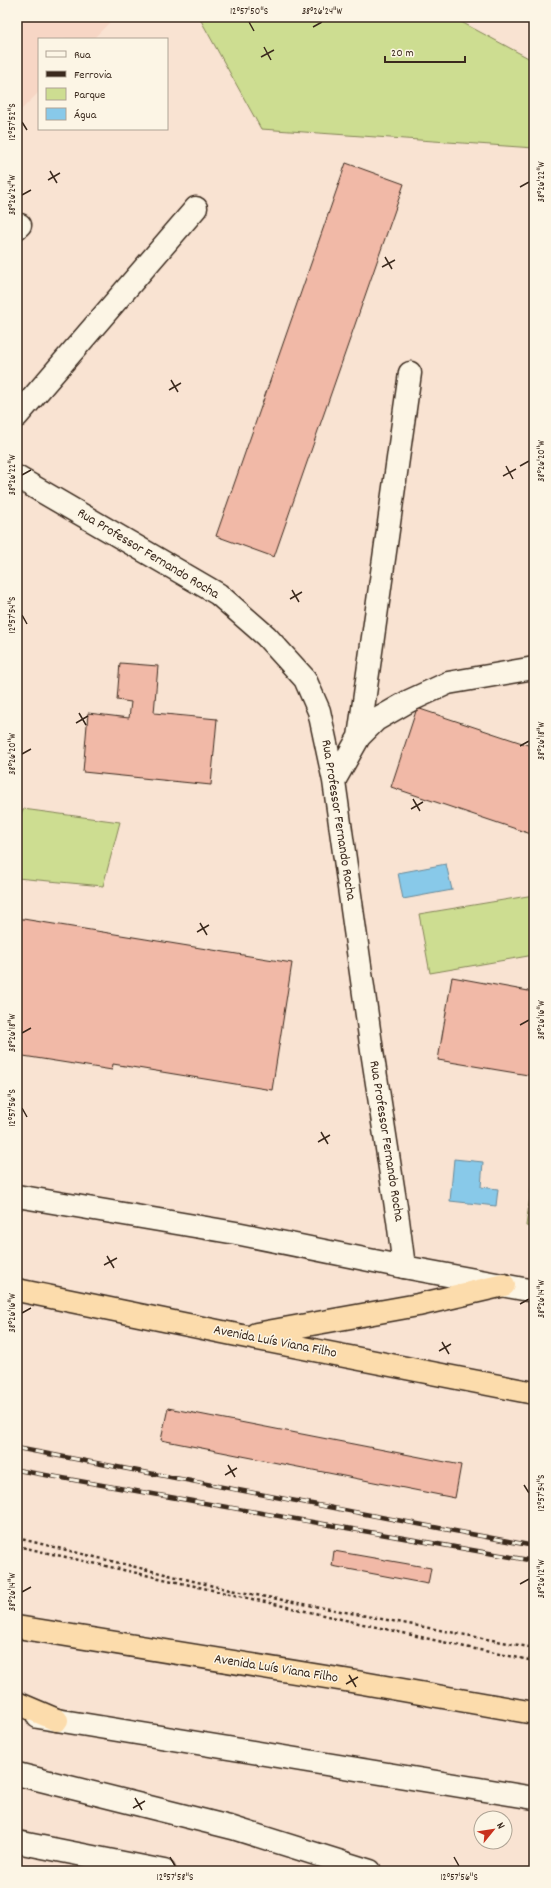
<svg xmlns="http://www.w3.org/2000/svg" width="551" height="1888" font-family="Dekko,sans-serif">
<rect width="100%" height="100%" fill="#f9e3d2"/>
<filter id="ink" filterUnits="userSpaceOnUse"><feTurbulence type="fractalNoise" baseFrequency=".025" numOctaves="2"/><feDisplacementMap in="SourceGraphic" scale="8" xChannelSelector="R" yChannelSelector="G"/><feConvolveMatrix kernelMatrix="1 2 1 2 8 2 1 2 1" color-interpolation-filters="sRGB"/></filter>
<g filter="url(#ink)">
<path fill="#f7d6c5" d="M 17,17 L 115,17 L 93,39 L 39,39 L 39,92 L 17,114 Z"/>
<path fill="#cddd91" stroke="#848458" d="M 199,17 L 452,17 L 534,61 L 534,148 L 261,129 Z
M 23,809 L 120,822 L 103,886 L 17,878 L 17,825 Z
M 534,895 L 534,955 L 430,973 L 419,914 Z
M 534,1167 L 534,1227 L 526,1226 Z"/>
<path fill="#88c9e9" stroke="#698998" d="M 446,864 L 452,890 L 403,899 L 398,873 Z
M 454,1159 L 483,1162 L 481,1187 L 498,1189 L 496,1206 L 450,1201 Z"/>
<path fill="#f1b9a7" stroke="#3b2a1e" d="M 346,163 L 404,184 L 274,557 L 216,536 Z
M 120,663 L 158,666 L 154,713 L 217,719 L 211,785 L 83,772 L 88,713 L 129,718 L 131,702 L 117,700 Z
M 417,708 L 534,747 L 534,835 L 391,787 Z
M 17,918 L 292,963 L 272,1090 L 113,1064 L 112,1070 L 17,1055 Z
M 452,977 L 534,992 L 534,1076 L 438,1060 Z
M 168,1408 L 461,1465 L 455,1498 L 161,1440 Z
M 334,1551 L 431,1568 L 428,1584 L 332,1566 Z"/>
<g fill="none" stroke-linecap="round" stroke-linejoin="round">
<g stroke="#3b2a1e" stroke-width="25">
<path id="street" d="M 17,228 L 20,225
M 17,416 L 196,208
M 17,477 L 218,594 L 266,636 L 305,679 L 319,711 L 334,781 L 372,1051 L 398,1220 L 404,1267
M 359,737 L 410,373
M 334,781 L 359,737 L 376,720 L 409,701 L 448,683 L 534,668"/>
</g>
<g stroke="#3b2a1e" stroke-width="25">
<path id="secondary" d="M 17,1196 L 236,1233 L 404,1267 L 534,1291
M 38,1717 L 534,1798
M 17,1774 L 233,1828 L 370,1871
M 17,1842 L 164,1871"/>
</g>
<g stroke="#3b2a1e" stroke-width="25">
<path id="highway" d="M 17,1290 L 242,1336 L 534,1393
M 256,1334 L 418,1305 L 504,1285
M 17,1627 L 357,1682 L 534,1713
M 17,1703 L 57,1720"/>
</g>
<path stroke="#3b2a1e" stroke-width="2.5" stroke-dasharray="3 3" stroke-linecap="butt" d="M 17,1538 L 230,1590 L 534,1648
M 17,1546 L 465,1647 L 534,1661"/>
<use href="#street" stroke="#fcf5e5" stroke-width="22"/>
<use href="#secondary" stroke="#fcf5e5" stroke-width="22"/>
<use href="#highway" stroke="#fcdcac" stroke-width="22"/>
<g stroke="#3b2a1e" stroke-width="4.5">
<path id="rail" d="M 17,1448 L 534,1546
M 17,1470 L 534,1561"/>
</g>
<use href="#rail" stroke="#fcf5e5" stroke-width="3" stroke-dasharray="9" stroke-linecap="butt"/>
</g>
</g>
<path fill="none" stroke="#3b2a1e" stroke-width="1.5" d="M 249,22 L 254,31M 313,27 L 322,22M 264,47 L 271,60M 261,57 L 274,50M 22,122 L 27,130M 50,171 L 57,183M 48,180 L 60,173M 520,187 L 529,182M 22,195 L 31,190M 385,257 L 392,269M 382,267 L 395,260M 171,380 L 178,392M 169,390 L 181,383M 506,466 L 513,479M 520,466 L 529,461M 22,475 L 31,470M 503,476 L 516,469M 292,590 L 299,602M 290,599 L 302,592M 22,615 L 27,624M 79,713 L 86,725M 76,723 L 88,716M 520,746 L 529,741M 22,754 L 31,749M 413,799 L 420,811M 411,809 L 423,802M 200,923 L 207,935M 197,932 L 209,925M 520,1025 L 529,1020M 22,1033 L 31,1028M 22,1108 L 27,1117M 321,1132 L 328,1144M 318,1142 L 330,1135M 107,1256 L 114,1268M 104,1265 L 117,1258M 520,1304 L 529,1299M 22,1313 L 31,1308M 442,1342 L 449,1354M 439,1351 L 451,1344M 228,1465 L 235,1477M 225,1475 L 237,1468M 524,1485 L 529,1493M 520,1584 L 529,1579M 22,1592 L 31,1587M 349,1675 L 356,1687M 346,1684 L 358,1677M 135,1798 L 142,1810M 133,1808 L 145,1801M 170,1857 L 175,1866M 454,1857 L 459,1866"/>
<g text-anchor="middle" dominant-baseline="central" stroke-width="3" stroke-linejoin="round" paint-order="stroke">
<g font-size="14" fill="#3b2a1e" stroke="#fcf5e5">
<text transform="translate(148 554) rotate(31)">Rua Professor Fernando Rocha</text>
<text transform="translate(338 820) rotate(81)">Rua Professor Fernando Rocha</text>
<text transform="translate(386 1141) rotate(81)">Rua Professor Fernando Rocha</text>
<text transform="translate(275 1342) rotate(11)">Avenida Luís Viana Filho</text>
<text transform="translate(276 1669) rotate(9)">Avenida Luís Viana Filho</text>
</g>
</g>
<rect width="551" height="1888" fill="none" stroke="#fcf5e5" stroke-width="44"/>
<rect x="38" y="38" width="130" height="92" fill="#fcf5e5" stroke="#afa495"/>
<rect x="46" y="51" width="20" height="6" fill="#fcf5e5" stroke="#afa495"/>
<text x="74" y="58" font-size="12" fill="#3b2a1e">Rua</text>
<rect x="46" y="71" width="20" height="6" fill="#3b2a1e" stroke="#afa495"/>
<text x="74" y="78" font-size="12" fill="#3b2a1e">Ferrovia</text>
<rect x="46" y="88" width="20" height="12" fill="#cddd91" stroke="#afa495"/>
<text x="74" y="98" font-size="12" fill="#3b2a1e">Parque</text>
<rect x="46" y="108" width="20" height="12" fill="#88c9e9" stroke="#afa495"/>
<text x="74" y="118" font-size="12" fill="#3b2a1e">Água</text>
<g transform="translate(493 1830) rotate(60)"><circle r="19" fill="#fcf5e5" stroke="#afa495"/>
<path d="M0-3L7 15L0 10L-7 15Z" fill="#c8321e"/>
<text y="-6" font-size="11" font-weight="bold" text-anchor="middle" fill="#3b2a1e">N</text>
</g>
<path d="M385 56v6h80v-6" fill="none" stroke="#3b2a1e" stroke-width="2"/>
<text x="391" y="56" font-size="12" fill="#3b2a1e" stroke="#fcf5e5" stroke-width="3" paint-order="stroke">20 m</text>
<rect x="22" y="22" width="507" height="1844" fill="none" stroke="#3b2a1e" stroke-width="1.5"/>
<g font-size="10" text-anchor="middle" fill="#3b2a1e">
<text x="249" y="14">12°57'50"S</text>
<text x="322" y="14">38°26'24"W</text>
<text transform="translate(11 122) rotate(-90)" y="4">12°57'52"S</text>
<text transform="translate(540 182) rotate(-90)" y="4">38°26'22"W</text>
<text transform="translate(11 195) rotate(-90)" y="4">38°26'24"W</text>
<text transform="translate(540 461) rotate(-90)" y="4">38°26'20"W</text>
<text transform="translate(11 475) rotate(-90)" y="4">38°26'22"W</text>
<text transform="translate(11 615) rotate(-90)" y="4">12°57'54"S</text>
<text transform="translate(540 741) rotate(-90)" y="4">38°26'18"W</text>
<text transform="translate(11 754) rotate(-90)" y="4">38°26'20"W</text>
<text transform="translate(540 1020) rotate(-90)" y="4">38°26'16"W</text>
<text transform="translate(11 1033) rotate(-90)" y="4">38°26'18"W</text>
<text transform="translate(11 1108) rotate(-90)" y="4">12°57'56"S</text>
<text transform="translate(540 1299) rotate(-90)" y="4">38°26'14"W</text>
<text transform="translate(11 1313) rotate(-90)" y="4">38°26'16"W</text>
<text transform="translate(540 1493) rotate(-90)" y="4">12°57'54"S</text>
<text transform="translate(540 1579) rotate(-90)" y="4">38°26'12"W</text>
<text transform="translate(11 1592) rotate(-90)" y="4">38°26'14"W</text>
<text x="175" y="1880">12°57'58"S</text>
<text x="459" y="1880">12°57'56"S</text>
</g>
</svg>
